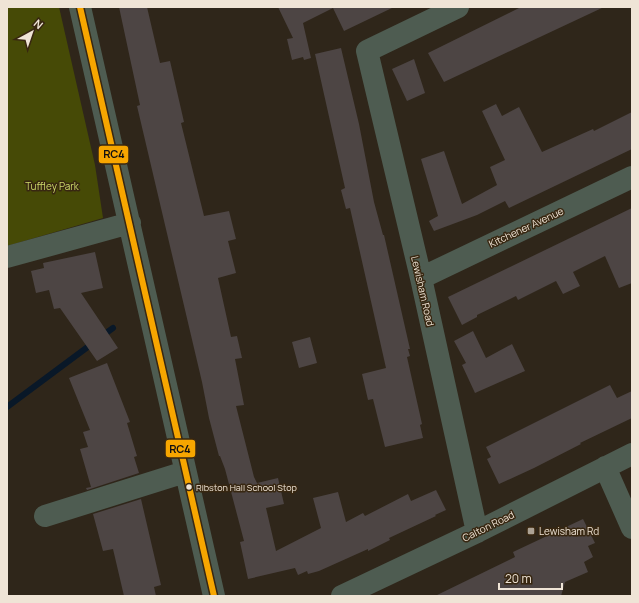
<svg xmlns="http://www.w3.org/2000/svg" width="639" height="603" font-family="Manrope,sans-serif">
<rect width="100%" height="100%" fill="#2f261a"/>
<path fill="#464a06" d="M 7,7 L 59,7 L 95,165 L 103,218 L 7,246 Z"/>
<g fill="none" stroke-linecap="round" stroke-linejoin="round">
<path stroke="#091828" stroke-width="6" d="M 102,336 L 113,328
M 7,407 L 93,343"/>
</g>
<path fill="#4d4544" d="M 119,7 L 147,7 L 160,63 L 170,61 L 184,122 L 181,123 L 204,216 L 229,211 L 236,239 L 228,241 L 236,273 L 218,278 L 231,337 L 237,336 L 242,358 L 235,359 L 244,405 L 236,406 L 254,477 L 257,483 L 278,478 L 284,504 L 266,508 L 276,551 L 321,528 L 313,498 L 338,492 L 346,522 L 363,513 L 365,516 L 408,494 L 411,501 L 436,490 L 446,510 L 435,515 L 436,516 L 389,538 L 390,540 L 368,551 L 368,549 L 319,571 L 308,574 L 307,571 L 298,575 L 295,568 L 248,579 L 240,542 L 244,541 L 225,469 L 220,456 L 219,456 L 209,418 L 202,382 L 137,106 L 140,105 Z
M 278,7 L 394,7 L 344,31 L 333,8 L 303,23 L 311,58 L 304,60 L 303,57 L 292,60 L 287,39 L 293,38 Z
M 521,7 L 604,7 L 444,82 L 428,53 Z
M 341,48 L 359,124 L 374,202 L 383,235 L 384,235 L 410,349 L 408,349 L 410,356 L 407,357 L 422,424 L 420,425 L 423,438 L 385,447 L 373,399 L 368,400 L 362,374 L 386,368 L 350,208 L 346,209 L 341,190 L 345,188 L 315,54 Z
M 414,59 L 425,93 L 407,101 L 392,69 Z
M 496,104 L 502,116 L 519,107 L 542,152 L 593,129 L 594,131 L 632,112 L 632,149 L 509,208 L 505,201 L 477,215 L 434,231 L 429,221 L 438,216 L 421,159 L 444,151 L 462,204 L 497,185 L 490,167 L 505,160 L 482,111 Z
M 632,208 L 632,283 L 619,288 L 605,256 L 573,272 L 580,286 L 563,294 L 556,281 L 518,300 L 516,296 L 477,315 L 477,317 L 462,325 L 448,297 Z
M 95,252 L 103,288 L 81,293 L 118,348 L 97,361 L 60,308 L 54,309 L 49,290 L 36,293 L 31,271 L 44,268 L 43,263 Z
M 473,331 L 486,358 L 512,344 L 525,371 L 475,393 L 462,365 L 466,363 L 454,341 Z
M 310,337 L 317,363 L 299,368 L 292,342 Z
M 107,363 L 130,422 L 127,423 L 137,456 L 134,457 L 139,473 L 87,490 L 86,488 L 91,487 L 80,449 L 88,447 L 83,432 L 90,430 L 69,378 Z
M 610,385 L 617,398 L 632,391 L 632,418 L 580,443 L 581,444 L 534,468 L 499,484 L 487,459 L 491,457 L 486,447 Z
M 141,499 L 161,585 L 154,587 L 156,596 L 124,596 L 113,549 L 103,551 L 93,514 Z
M 583,519 L 595,543 L 588,546 L 593,557 L 584,562 L 588,572 L 565,582 L 561,596 L 435,596 L 515,557 L 513,552 Z"/>
<g fill="none" stroke-linecap="round" stroke-linejoin="round">
<path stroke="#4e5c51" stroke-width="22" d="M 80,7 L 214,596
M 458,7 L 367,51 L 421,278 L 477,532
M 7,257 L 130,223
M 421,278 L 632,177
M 605,467 L 632,528
M 45,516 L 185,472
M 342,596 L 477,532 L 632,454"/>
<g stroke="#382711" stroke-width="9">
<path id="bus-1" d="M 80,7 L 214,596"/>
</g>
<use href="#bus-1" stroke="#f7a600" stroke-width="6"/>
</g>
<circle fill="#efe4d6" stroke="#382711" stroke-width="1.5" cx="189" cy="487" r="3.5"/>
<rect fill="#aca294" stroke="#382711" stroke-width="1.5" x="527" y="527" width="8" height="8" rx="2"/>
<g text-anchor="middle" dominant-baseline="central" stroke-width="3" stroke-linejoin="round" paint-order="stroke">
<g font-size="9" fill="#efe4d6" stroke="#382711" text-anchor="start">
<text x="196" y="487">Ribston Hall School Stop</text>
</g>
<g font-size="10" fill="#cdd96a" stroke="#382711">
<text x="52" y="186">Tuffley Park</text>
</g>
<g font-size="10" fill="#efe4d6" stroke="#382711">
<text transform="translate(526 227) rotate(-25)">Kitchener Avenue</text>
<text transform="translate(423 291) rotate(77)">Lewisham Road</text>
<text transform="translate(488 526) rotate(-26)">Calton Road</text>
</g>
<g font-size="10" fill="#efe4d6" stroke="#382711" text-anchor="start">
<text x="539" y="531">Lewisham Rd</text>
</g>
</g>
<g stroke="#382711" stroke-width="1.5">
<rect x="98" y="145" width="31" height="19" rx="4" fill="#f7a600"/>
<rect x="165" y="439" width="31" height="19" rx="4" fill="#f7a600"/>
</g>
<g font-size="11" text-anchor="middle" font-weight="bold" fill="#111">
<text x="114" y="158">RC4</text>
<text x="180" y="453">RC4</text>
</g>
<rect width="639" height="603" fill="none" stroke="#efe4d6" stroke-width="16"/>
<g transform="translate(32 32) rotate(40)" stroke="#382711" stroke-width="3" paint-order="stroke">
<path d="M0-3L7 15L0 10L-7 15Z" fill="#efe4d6"/>
<text y="-6" font-size="11" font-weight="bold" text-anchor="middle" fill="#efe4d6">N</text>
</g>
<path d="M499 583v6h63v-6" fill="none" stroke="#efe4d6" stroke-width="2"/>
<text x="505" y="583" font-size="12" fill="#efe4d6" stroke="#382711" stroke-width="3" paint-order="stroke">20 m</text>
</svg>
